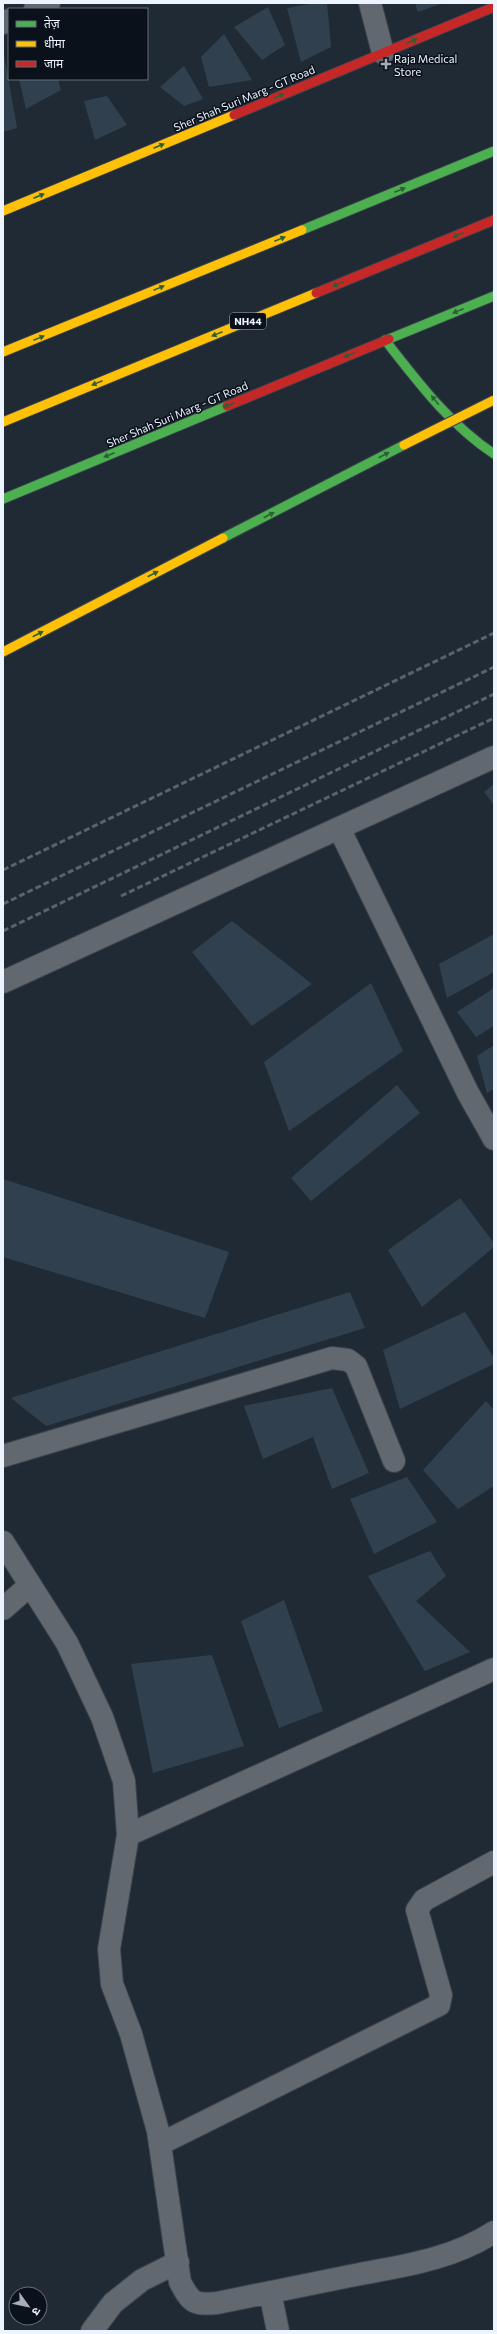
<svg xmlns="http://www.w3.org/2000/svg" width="497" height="2334" font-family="Commissioner,'Noto Sans Devanagari',sans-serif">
<rect width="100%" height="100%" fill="#202a35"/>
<path fill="#31404f" d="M 315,3 L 327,3 L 331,47 L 301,62 L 287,8 Z
M 415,3 L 443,3 L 418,12 Z
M 268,7 L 285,45 L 262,60 L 234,27 Z
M 224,34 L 252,80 L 209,87 L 201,57 Z
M 4,54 L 17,128 L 3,132 L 3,55 Z
M 184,66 L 203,99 L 184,106 L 160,87 Z
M 19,79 L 58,79 L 61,90 L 26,109 Z
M 107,96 L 127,125 L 95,140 L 84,101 Z
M 494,784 L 494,805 L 484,792 Z
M 232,921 L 312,984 L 252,1026 L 192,952 Z
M 494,934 L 494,972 L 447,998 L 439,964 Z
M 371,983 L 403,1051 L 289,1131 L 264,1062 Z
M 494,988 L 494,1026 L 476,1037 L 457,1012 Z
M 494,1045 L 494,1089 L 487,1093 L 477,1056 Z
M 397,1085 L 420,1113 L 311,1201 L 291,1178 Z
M 3,1179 L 229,1252 L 205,1318 L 3,1257 Z
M 460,1198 L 494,1243 L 494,1247 L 422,1307 L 388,1250 Z
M 350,1292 L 365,1328 L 46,1426 L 11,1398 Z
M 465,1312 L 494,1358 L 494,1364 L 400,1409 L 383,1350 Z
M 332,1388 L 369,1473 L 332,1489 L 313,1437 L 263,1459 L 244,1406 Z
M 486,1401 L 494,1410 L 494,1486 L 458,1509 L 423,1470 Z
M 407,1477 L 437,1522 L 374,1554 L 350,1499 Z
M 430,1551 L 446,1576 L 416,1601 L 470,1652 L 425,1671 L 368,1576 Z
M 284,1600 L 323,1711 L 279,1728 L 241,1621 Z
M 212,1655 L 244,1746 L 153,1773 L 131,1664 Z"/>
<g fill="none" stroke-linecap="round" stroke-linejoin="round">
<g stroke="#3c444d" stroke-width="24">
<path id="street" d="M 370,3 L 383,53
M 35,9 L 49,3
M 3,23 L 9,20
M 339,828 L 468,1093 L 494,1139
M 3,982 L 494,757
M 3,1456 L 332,1358 L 348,1360 L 356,1366 L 394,1461
M 3,1542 L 67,1643 L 102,1717 L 124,1781 L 128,1835 L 109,1949 L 112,1984 L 131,2034 L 158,2131 L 180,2282 C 191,2303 194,2305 217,2303 C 263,2294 309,2284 355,2275 C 403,2266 453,2259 494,2232
M 3,1609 L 30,1585
M 128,1835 L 494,1669
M 160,2144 L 439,2005 L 441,1995 L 417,1910 L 424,1900 L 494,1862
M 270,2292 L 278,2331
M 92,2331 L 113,2303 L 142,2280 L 178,2262"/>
</g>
<g stroke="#3c444d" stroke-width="11">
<path id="fast" d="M 302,230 L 494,151
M 389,339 L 494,296
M 385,340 C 418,382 449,424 494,454
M 3,499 L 227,406
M 223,538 L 404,445"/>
</g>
<g stroke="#3c444d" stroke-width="11">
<path id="slow" d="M 3,211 L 234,115
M 3,352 L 302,230
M 3,422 L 316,293
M 3,652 L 223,538"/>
</g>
<g stroke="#3c444d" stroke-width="11">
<path id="jam" d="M 234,115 L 494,7
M 316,293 L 494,220
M 227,406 L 389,339"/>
</g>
<use href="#street" stroke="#616870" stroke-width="22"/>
<use href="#fast" stroke="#4caf50" stroke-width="9"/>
<use href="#slow" stroke="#ffc107" stroke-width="9"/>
<use href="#jam" stroke="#c62828" stroke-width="9"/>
<path stroke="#5c626b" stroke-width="3" stroke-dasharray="6 3" stroke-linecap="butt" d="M 3,870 L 494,633
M 121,896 L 494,718
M 3,904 L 494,667
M 3,931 L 494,694"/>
<g stroke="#3c444d" stroke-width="11" stroke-linecap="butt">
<path id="slow-bridge" d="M 404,445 L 494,400"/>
</g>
<use href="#slow-bridge" stroke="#ffc107" stroke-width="9"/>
</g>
<defs><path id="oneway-solid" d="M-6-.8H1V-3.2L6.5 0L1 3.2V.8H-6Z"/></defs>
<g fill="#2b6035">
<use href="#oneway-solid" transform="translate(412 41) rotate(-22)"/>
<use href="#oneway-solid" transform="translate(279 96) rotate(-23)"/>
<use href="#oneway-solid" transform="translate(159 146) rotate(-23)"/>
<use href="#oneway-solid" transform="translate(400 190) rotate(-22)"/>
<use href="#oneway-solid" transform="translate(39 196) rotate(-23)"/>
<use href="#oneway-solid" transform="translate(458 235) rotate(158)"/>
<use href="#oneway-solid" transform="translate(280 239) rotate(-22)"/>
<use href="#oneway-solid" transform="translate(338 284) rotate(158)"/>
<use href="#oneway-solid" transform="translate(159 288) rotate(-22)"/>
<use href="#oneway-solid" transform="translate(458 311) rotate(158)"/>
<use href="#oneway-solid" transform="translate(217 334) rotate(158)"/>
<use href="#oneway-solid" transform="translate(39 338) rotate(-22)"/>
<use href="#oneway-solid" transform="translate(349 355) rotate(157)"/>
<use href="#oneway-solid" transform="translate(97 383) rotate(158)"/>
<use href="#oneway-solid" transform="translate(435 400) rotate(-129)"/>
<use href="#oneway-solid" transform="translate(229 405) rotate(157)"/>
<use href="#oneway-solid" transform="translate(109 455) rotate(157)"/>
<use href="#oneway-solid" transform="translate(384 455) rotate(-27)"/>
<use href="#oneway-solid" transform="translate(269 515) rotate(-27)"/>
<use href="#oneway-solid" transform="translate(153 574) rotate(-27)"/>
<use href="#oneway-solid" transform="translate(38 634) rotate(-27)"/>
</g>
<path fill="#a4adb8" stroke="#0a111a" stroke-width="1.5" d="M384 58h4v4h4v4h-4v4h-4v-4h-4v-4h4z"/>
<g text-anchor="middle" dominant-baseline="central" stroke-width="3" stroke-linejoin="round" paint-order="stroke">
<rect fill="#0a111a" stroke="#a8b0ba" stroke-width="1" x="230" y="313" width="36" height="16" rx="3"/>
<g font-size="10" font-weight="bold" fill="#ebf4ff">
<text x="248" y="321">NH44</text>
</g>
<g font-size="11" fill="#ebf4ff" stroke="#0a111a" text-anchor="start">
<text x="394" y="58">Raja Medical<tspan x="394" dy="13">Store</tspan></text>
</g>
<g font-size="11" fill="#ebf4ff" stroke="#0a111a">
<text transform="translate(244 98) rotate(-23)">Sher Shah Suri Marg - GT Road</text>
<text transform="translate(177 414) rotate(-23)">Sher Shah Suri Marg - GT Road</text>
</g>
</g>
<rect width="497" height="2334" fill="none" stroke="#ebf4ff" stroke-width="8"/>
<rect x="8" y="8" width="140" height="72" fill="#0a111a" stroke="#646c76"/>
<rect x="16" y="21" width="20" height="6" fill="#4caf50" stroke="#646c76"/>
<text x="44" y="28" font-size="12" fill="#ebf4ff">तेज़</text>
<rect x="16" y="41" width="20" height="6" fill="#ffc107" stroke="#646c76"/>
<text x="44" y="48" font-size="12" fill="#ebf4ff">धीमा</text>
<rect x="16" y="61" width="20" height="6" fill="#c62828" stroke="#646c76"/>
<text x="44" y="68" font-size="12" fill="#ebf4ff">जाम</text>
<g transform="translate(28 2306) rotate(123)"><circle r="19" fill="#0a111a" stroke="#646c76"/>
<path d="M0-3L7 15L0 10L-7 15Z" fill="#a4adb8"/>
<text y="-6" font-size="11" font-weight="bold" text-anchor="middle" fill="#ebf4ff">उ</text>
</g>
</svg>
